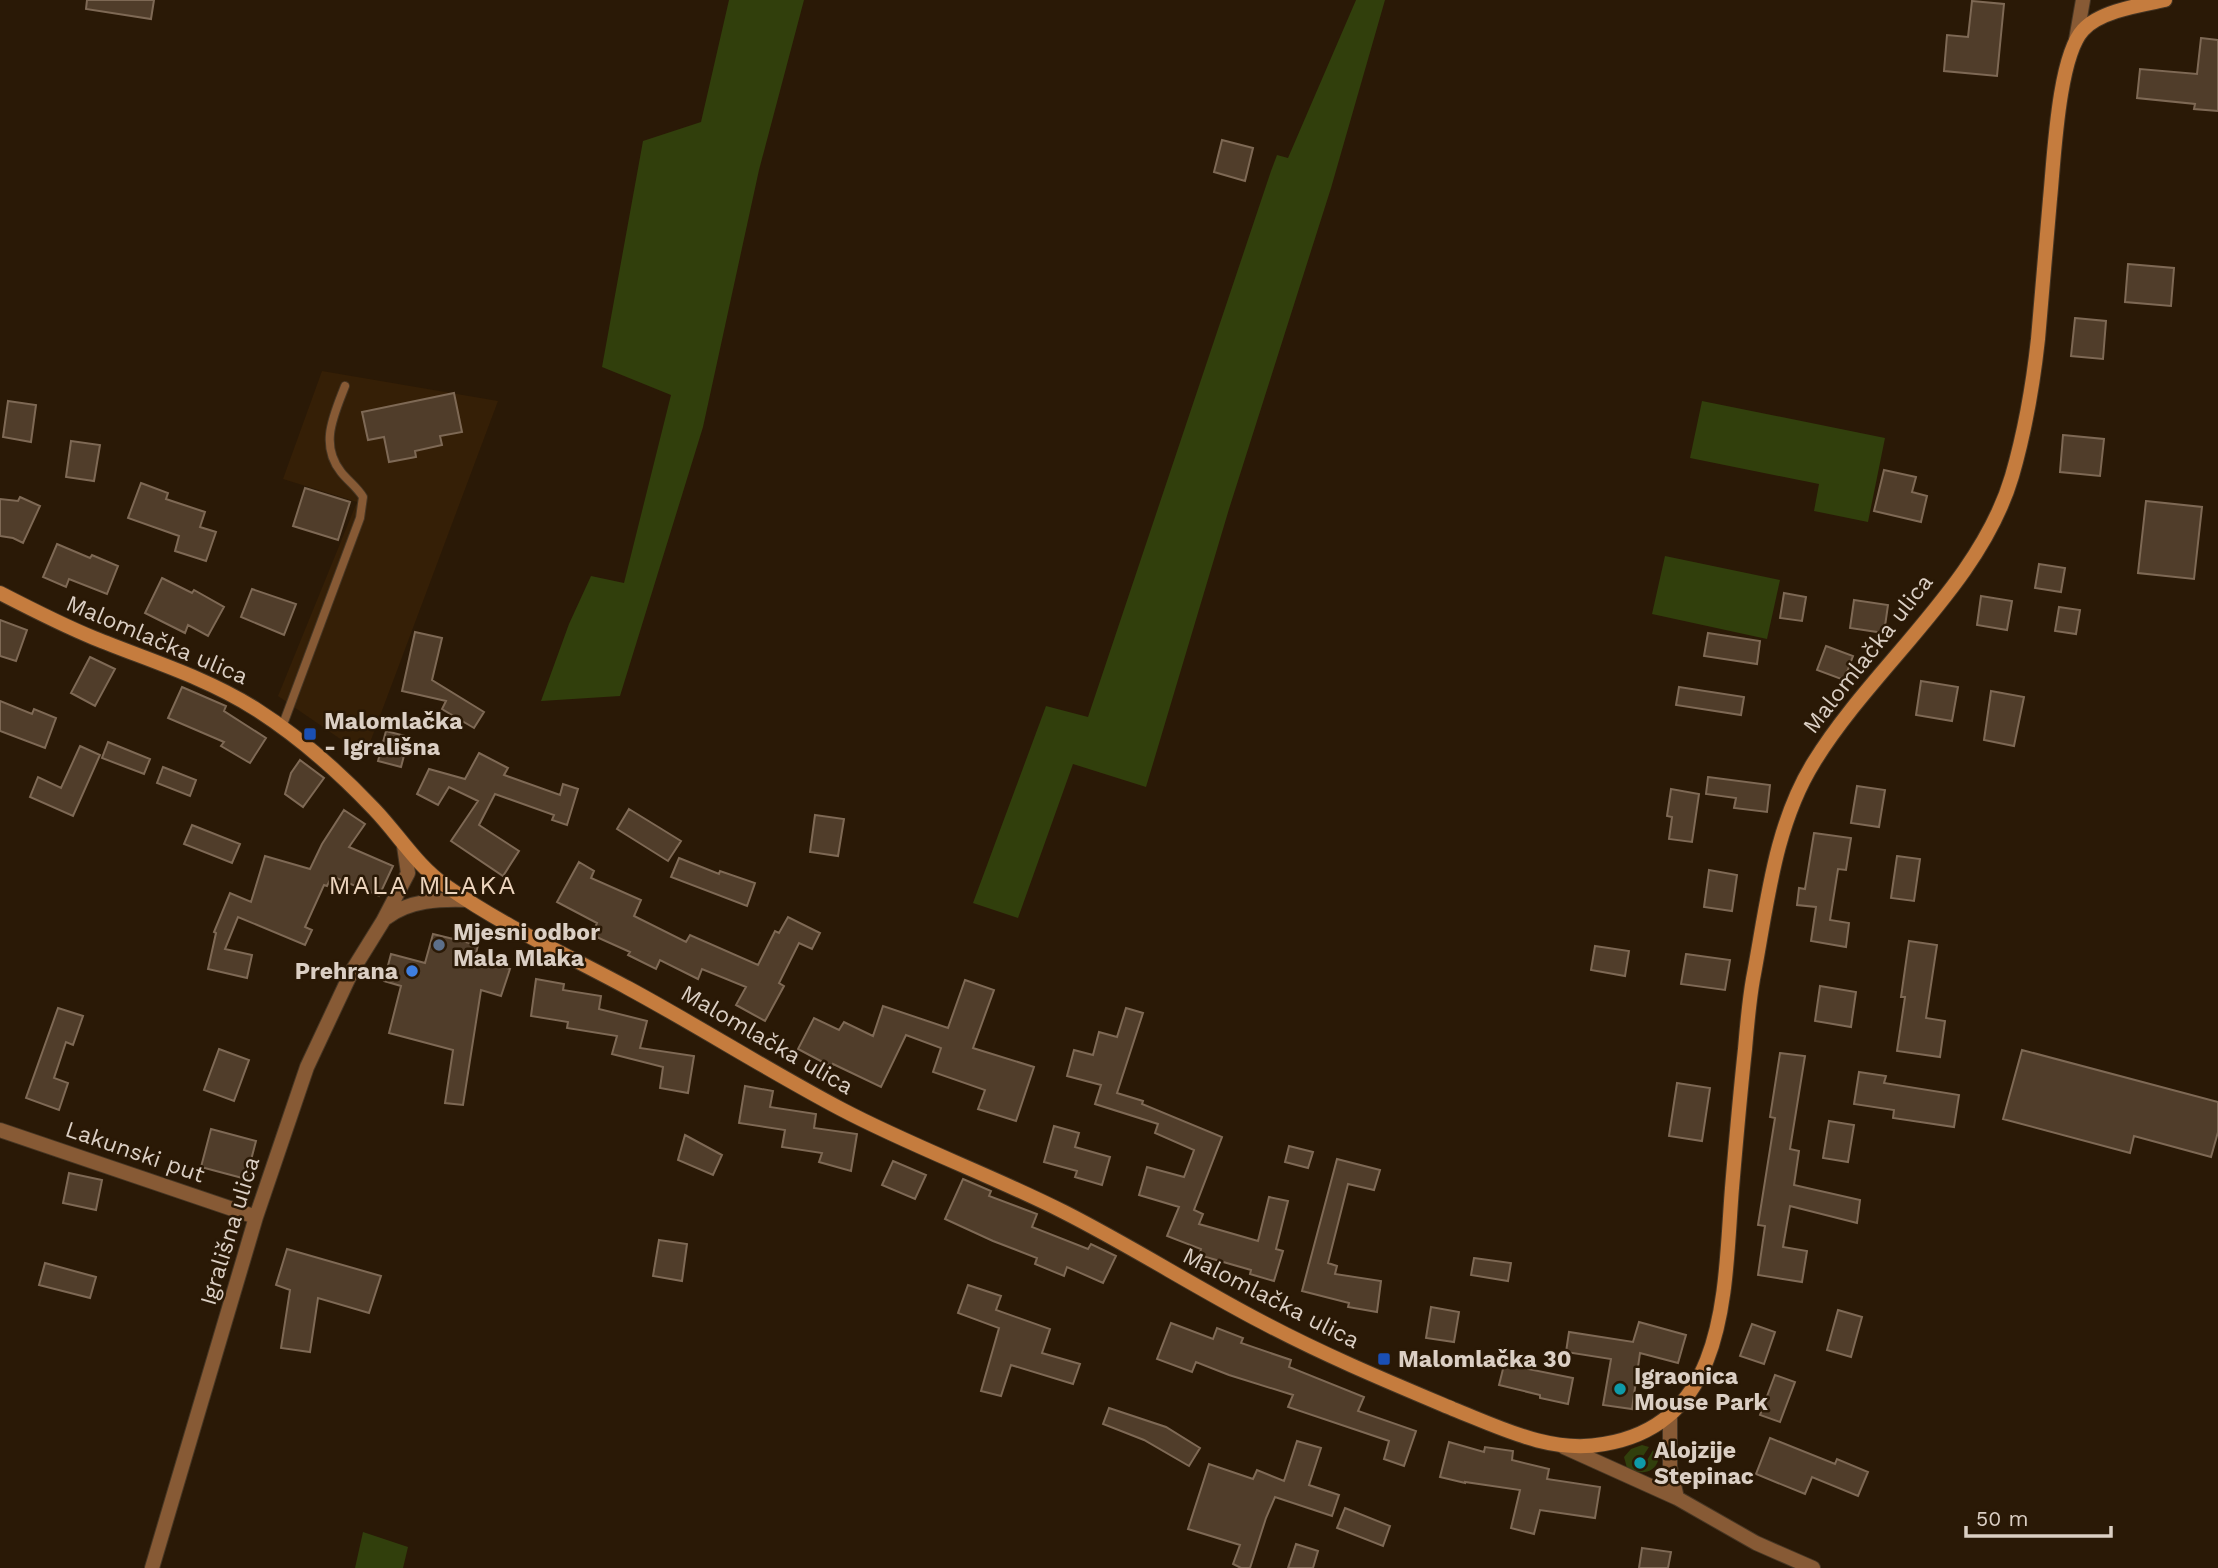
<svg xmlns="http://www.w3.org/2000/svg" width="2218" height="1568" font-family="'Work Sans',sans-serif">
<rect width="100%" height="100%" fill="#2a1906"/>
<path fill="#351f06" d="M 322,371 L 498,401 L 365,756 L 278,696 L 357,502 L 283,479 Z"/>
<path fill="#313f0c" d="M 729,0 L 804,0 L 759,170 L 703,427 L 620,696 L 541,701 L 569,624 L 591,576 L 624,583 L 671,395 L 602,367 L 643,141 L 701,122 Z
M 1356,0 L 1385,0 L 1331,188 L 1229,509 L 1146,787 L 1073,764 L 1018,918 L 973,903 L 1046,706 L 1088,717 L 1271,171 L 1277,155 L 1288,158 Z
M 1702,401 L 1885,438 L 1868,522 L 1814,511 L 1819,484 L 1690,458 Z
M 1665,556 L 1780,580 L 1767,639 L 1652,614 Z
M 1642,1445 L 1649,1447 L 1638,1464 L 1643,1467 L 1653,1450 L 1658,1461 C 1653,1475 1639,1474 1627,1468 L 1624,1457 L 1631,1449 Z
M 363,1532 L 408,1547 L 403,1568 L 355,1568 Z"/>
<path fill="#503d2a" stroke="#7e6955" stroke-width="2" d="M 87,0 L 154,0 L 151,19 L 86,9 Z
M 1972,1 L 2004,4 L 1997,76 L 1944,71 L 1947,35 L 1968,37 Z
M 2201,38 L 2218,40 L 2218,111 L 2194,109 L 2195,104 L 2137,98 L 2140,69 L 2197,74 Z
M 1222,140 L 1253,148 L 1245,181 L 1214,172 Z
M 2128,264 L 2174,268 L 2171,306 L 2125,302 Z
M 2075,318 L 2106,321 L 2103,359 L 2071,356 Z
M 454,393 L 462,432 L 440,436 L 442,445 L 415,451 L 416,457 L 389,462 L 384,437 L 368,440 L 362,412 Z
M 8,401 L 36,405 L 31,442 L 3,437 Z
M 2063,435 L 2104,439 L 2100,476 L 2060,472 Z
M 71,441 L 100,445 L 94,481 L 66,477 Z
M 1884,470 L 1916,477 L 1912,492 L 1927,496 L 1921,522 L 1874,511 Z
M 141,483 L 168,493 L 166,499 L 205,512 L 200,527 L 216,532 L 206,561 L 175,551 L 179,536 L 128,518 Z
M 305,488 L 350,502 L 338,540 L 293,526 Z
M 20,497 L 40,506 L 23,543 L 13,538 L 0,536 L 0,499 L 18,501 Z
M 2146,501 L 2202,507 L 2194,579 L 2138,573 Z
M 57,544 L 90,558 L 92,555 L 118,566 L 107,594 L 69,579 L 66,587 L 43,577 Z
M 2039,564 L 2065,568 L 2061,592 L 2035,588 Z
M 162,578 L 192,593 L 194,590 L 224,607 L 208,636 L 188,625 L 185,633 L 145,613 Z
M 252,589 L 296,604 L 284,635 L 241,617 Z
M 1784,593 L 1806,597 L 1802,621 L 1780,618 Z
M 1981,596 L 2012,601 L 2007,630 L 1977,625 Z
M 1854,600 L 1888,605 L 1884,633 L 1850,628 Z
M 2059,607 L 2080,610 L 2076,634 L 2055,631 Z
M 0,620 L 27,630 L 16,661 L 0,656 Z
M 415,632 L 442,638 L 432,680 L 484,712 L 474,728 L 442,709 L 446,701 L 402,691 Z
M 1708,633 L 1760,641 L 1757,664 L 1704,656 Z
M 1826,646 L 1853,656 L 1844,680 L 1817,670 Z
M 90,657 L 115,669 L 95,706 L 71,693 Z
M 1921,681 L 1958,687 L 1952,721 L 1916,715 Z
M 182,687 L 226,706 L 224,711 L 266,738 L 250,763 L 221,746 L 224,742 L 168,718 Z
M 1679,687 L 1744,697 L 1741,715 L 1676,705 Z
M 1991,691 L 2024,697 L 2014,746 L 1984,740 Z
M 0,701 L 32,714 L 34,709 L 56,718 L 45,748 L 0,731 Z
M 386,731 L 409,737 L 401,767 L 378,761 Z
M 108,742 L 150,759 L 144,774 L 102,758 Z
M 80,746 L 100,755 L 73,816 L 30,797 L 38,777 L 61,788 Z
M 479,753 L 508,768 L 504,775 L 560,795 L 563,784 L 578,789 L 567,825 L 552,820 L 554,815 L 495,794 L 479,825 L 519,851 L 503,876 L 451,841 L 478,801 L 449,787 L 438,805 L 417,794 L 429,769 L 465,779 Z
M 300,760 L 324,778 L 303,807 L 285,794 L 291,773 Z
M 163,767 L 196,780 L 190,796 L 157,783 Z
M 1708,777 L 1770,785 L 1767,812 L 1734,808 L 1736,798 L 1706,794 Z
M 1857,786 L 1885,790 L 1879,827 L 1851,823 Z
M 1671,789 L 1699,794 L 1692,842 L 1669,839 L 1672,817 L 1667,816 Z
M 629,809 L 681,841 L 668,861 L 617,829 Z
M 344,810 L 365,824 L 349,847 L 393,866 L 379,896 L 332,876 L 327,886 L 324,885 L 305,927 L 312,930 L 305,945 L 238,917 L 225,949 L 252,955 L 247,978 L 208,969 L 216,933 L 214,932 L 230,893 L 251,902 L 265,856 L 310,869 L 322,844 Z
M 815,815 L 844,819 L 838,856 L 810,852 Z
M 192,825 L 240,844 L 232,863 L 184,844 Z
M 1814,833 L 1851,838 L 1846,870 L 1838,869 L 1830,920 L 1849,923 L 1846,947 L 1811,941 L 1816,907 L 1797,905 L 1799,888 L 1805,889 Z
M 1897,856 L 1920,859 L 1914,901 L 1891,898 Z
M 679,858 L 719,874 L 720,871 L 755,883 L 747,906 L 671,877 Z
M 579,862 L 594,871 L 591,878 L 641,900 L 634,916 L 686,942 L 690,935 L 758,965 L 775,931 L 779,933 L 788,917 L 820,933 L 812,949 L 799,943 L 779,983 L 784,986 L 765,1021 L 736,1005 L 746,987 L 702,969 L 698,979 L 660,960 L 656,969 L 628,955 L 630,952 L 592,935 L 597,923 L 557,902 Z
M 1709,870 L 1737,875 L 1732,911 L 1704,907 Z
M 433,934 L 478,945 L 475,958 L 510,969 L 501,996 L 481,990 L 463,1105 L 445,1103 L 453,1050 L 389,1033 L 401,986 L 384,981 L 391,954 L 425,963 Z
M 1909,941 L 1937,945 L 1926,1018 L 1945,1021 L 1940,1057 L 1897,1051 L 1905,997 L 1901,997 Z
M 1595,946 L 1629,951 L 1625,976 L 1591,970 Z
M 1686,954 L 1730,960 L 1725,990 L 1681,984 Z
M 536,979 L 564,984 L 563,990 L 601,996 L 599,1009 L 647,1021 L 640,1048 L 694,1056 L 688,1093 L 660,1088 L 663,1067 L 612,1054 L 617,1036 L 567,1028 L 568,1022 L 531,1016 Z
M 965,980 L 994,990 L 973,1048 L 1034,1067 L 1016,1121 L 978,1109 L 985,1090 L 933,1072 L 941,1048 L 906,1035 L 881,1087 L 833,1064 L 832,1067 L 798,1049 L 814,1018 L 839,1030 L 844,1022 L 873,1036 L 883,1006 L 948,1028 Z
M 1820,986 L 1856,992 L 1851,1027 L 1815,1021 Z
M 58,1008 L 83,1016 L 73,1045 L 66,1042 L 54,1078 L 68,1083 L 59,1110 L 26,1098 Z
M 1126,1008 L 1143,1013 L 1117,1093 L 1143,1101 L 1142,1104 L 1222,1137 L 1194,1210 L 1203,1214 L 1199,1224 L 1258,1241 L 1269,1197 L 1288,1201 L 1276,1249 L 1283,1251 L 1274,1281 L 1250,1274 L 1251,1270 L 1199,1255 L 1201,1249 L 1167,1236 L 1179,1207 L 1139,1195 L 1147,1167 L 1184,1177 L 1194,1150 L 1155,1133 L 1158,1124 L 1095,1104 L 1101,1085 L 1067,1076 L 1074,1050 L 1093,1055 L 1099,1032 L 1117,1037 Z
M 219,1049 L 249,1060 L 234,1101 L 204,1090 Z
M 2022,1050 L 2218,1102 L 2218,1132 L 2211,1157 L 2134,1136 L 2130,1153 L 2003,1119 Z
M 1780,1053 L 1805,1056 L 1790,1149 L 1799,1151 L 1794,1185 L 1860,1200 L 1857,1223 L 1790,1206 L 1783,1247 L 1807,1251 L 1802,1282 L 1758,1275 L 1765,1226 L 1758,1225 L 1775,1118 L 1770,1117 Z
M 1859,1072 L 1886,1076 L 1884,1083 L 1959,1095 L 1954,1127 L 1893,1118 L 1894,1110 L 1854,1104 Z
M 1677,1083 L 1710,1088 L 1702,1141 L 1669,1136 Z
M 745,1086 L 773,1091 L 770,1107 L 816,1114 L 814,1128 L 857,1134 L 851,1171 L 819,1162 L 822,1153 L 782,1147 L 785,1130 L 739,1123 Z
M 1829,1121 L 1854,1125 L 1848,1162 L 1823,1158 Z
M 1054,1126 L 1079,1133 L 1075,1147 L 1110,1157 L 1102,1185 L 1075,1177 L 1077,1171 L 1044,1162 Z
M 211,1129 L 256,1141 L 246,1179 L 201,1167 Z
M 685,1135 L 722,1155 L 713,1175 L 678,1160 Z
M 1289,1146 L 1313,1152 L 1308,1168 L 1285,1162 Z
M 1337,1159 L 1380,1170 L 1374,1190 L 1348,1184 L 1328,1263 L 1337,1266 L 1335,1274 L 1381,1281 L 1377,1312 L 1348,1307 L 1349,1303 L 1302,1291 Z
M 893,1161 L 926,1175 L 915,1199 L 882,1185 Z
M 69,1173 L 102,1180 L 96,1210 L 63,1203 Z
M 963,1179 L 991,1191 L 989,1196 L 1037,1214 L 1032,1227 L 1088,1249 L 1091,1244 L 1116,1256 L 1103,1283 L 1067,1267 L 1064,1276 L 1035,1264 L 1037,1258 L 993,1241 L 945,1219 Z
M 659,1240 L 687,1244 L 682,1281 L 653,1276 Z
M 287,1249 L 381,1276 L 369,1313 L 318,1298 L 310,1352 L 281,1348 L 290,1290 L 276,1285 Z
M 1474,1258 L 1511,1263 L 1508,1281 L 1471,1275 Z
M 45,1263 L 96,1277 L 90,1298 L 39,1285 Z
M 968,1285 L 1001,1296 L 996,1310 L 1050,1329 L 1042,1353 L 1080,1364 L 1073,1384 L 1011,1365 L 1001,1396 L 981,1391 L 999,1328 L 958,1313 Z
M 1431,1307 L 1459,1312 L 1454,1342 L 1426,1338 Z
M 1838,1310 L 1862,1317 L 1851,1357 L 1827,1350 Z
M 1639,1322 L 1686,1335 L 1678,1363 L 1640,1353 L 1632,1409 L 1603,1405 L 1611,1359 L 1566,1352 L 1569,1332 L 1633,1342 Z
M 1171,1323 L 1213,1339 L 1217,1328 L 1243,1338 L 1241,1343 L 1291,1360 L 1289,1367 L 1364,1397 L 1358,1411 L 1416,1431 L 1404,1466 L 1384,1459 L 1389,1441 L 1288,1407 L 1293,1395 L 1229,1375 L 1196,1362 L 1192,1372 L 1157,1359 Z
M 1752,1324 L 1775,1332 L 1764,1364 L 1740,1356 Z
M 1506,1357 L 1529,1363 L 1528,1369 L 1573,1378 L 1568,1404 L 1540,1398 L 1540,1395 L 1499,1385 Z
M 1775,1375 L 1795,1382 L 1780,1422 L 1760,1415 Z
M 1109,1408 L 1166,1427 L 1200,1448 L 1189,1466 L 1144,1440 L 1103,1424 Z
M 1770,1438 L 1835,1464 L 1837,1459 L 1868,1472 L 1858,1496 L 1812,1477 L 1805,1494 L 1756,1474 Z
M 1297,1441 L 1321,1448 L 1309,1485 L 1339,1495 L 1332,1516 L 1275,1497 L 1266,1518 L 1250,1568 L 1241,1568 L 1233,1564 L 1240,1545 L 1188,1529 L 1209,1464 L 1253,1479 L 1257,1470 L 1284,1481 Z
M 1449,1442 L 1484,1452 L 1485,1447 L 1513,1451 L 1512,1460 L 1549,1469 L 1547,1479 L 1600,1487 L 1595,1518 L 1540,1510 L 1534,1534 L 1511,1528 L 1520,1490 L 1465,1482 L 1465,1483 L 1440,1477 Z
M 1345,1508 L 1390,1526 L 1383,1546 L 1337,1528 Z
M 1296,1544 L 1318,1551 L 1313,1568 L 1288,1568 Z
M 1642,1548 L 1671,1552 L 1668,1568 L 1639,1568 Z"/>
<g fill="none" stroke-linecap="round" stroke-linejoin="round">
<g stroke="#463624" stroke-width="10">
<path id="lane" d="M 282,727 L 360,518 L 363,497 C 357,487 348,481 341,472 C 319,444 334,415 345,386"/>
</g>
<g stroke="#463624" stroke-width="16">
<path id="street" d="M 2076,40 L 2083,0
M 386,918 C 409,900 440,899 468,900
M 0,1130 L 256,1217
M 1670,1416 L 1670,1467 L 1677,1498
M 1564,1447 L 1677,1498 L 1756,1543 L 1813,1568
M 152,1568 L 256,1217 L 307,1067 L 352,971 L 383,921 L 408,873 L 404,846"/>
</g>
<g stroke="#463624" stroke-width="16">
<path id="secondary" d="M 0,593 C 31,609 62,625 94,638 C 148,660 205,677 254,708 C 298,736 339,772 374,809 C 399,835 416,865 446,886 C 503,926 567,955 628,988 C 700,1027 769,1071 841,1109 C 913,1147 991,1175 1064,1212 C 1131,1246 1195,1287 1262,1322 C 1324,1355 1389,1382 1453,1409 C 1501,1428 1551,1454 1604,1444 C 1730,1423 1724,1286 1732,1188 C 1736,1141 1740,1095 1745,1049 C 1747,1025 1749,1002 1753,979 C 1767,906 1774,826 1814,762 C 1873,666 1980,585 2012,476 C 2025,431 2033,385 2038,339 C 2042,292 2046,246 2050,199 C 2054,160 2058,57 2083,30 C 2100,11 2141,5 2165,0"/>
</g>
<use href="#lane" stroke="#875a35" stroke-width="8"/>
<use href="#street" stroke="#875a35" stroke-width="14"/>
<use href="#secondary" stroke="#c57c3e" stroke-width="14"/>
</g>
<g fill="#1a4fb4" stroke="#2a1906" stroke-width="2.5">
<rect x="303" y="727" width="14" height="14" rx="3.5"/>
<rect x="1377" y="1352" width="14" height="14" rx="3.5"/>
</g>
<circle fill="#5c6f8a" stroke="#2a1906" stroke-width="2.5" cx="439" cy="945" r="7"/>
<circle fill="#3f7fe0" stroke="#2a1906" stroke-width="2.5" cx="412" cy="971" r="7"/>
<g fill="#0f9aa8" stroke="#2a1906" stroke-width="2.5">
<circle cx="1620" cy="1389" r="7"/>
<circle cx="1640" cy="1463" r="7"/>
</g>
<g text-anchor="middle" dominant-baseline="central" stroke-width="5" stroke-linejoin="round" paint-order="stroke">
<g font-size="23" fill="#dbcfc4" stroke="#2a1906">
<text transform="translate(157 640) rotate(23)">Malomlačka ulica</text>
<text transform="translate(1868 654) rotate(-52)">Malomlačka ulica</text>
<text transform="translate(767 1040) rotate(30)">Malomlačka ulica</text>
<text transform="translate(135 1152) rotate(19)">Lakunski put</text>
<text transform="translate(230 1231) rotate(-73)">Igrališna ulica</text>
<text transform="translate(1271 1298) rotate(27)">Malomlačka ulica</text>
</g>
<g font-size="23" font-weight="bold" fill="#dbcfc4" stroke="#2a1906" text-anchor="start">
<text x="324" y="721">Malomlačka<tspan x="324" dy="26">- Igrališna</tspan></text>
<text x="453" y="932">Mjesni odbor<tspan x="453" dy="26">Mala Mlaka</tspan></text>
<text x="398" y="971" text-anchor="end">Prehrana</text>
<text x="1398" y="1359">Malomlačka 30</text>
<text x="1634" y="1376">Igraonica<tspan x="1634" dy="26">Mouse Park</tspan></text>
<text x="1654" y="1450">Alojzije<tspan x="1654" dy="26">Stepinac</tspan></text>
</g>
<g font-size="26" letter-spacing="2" fill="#ecd4bd" stroke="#2a1906">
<text x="423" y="885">MALA MLAKA</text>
</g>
</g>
<path d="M1966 1526v10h145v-10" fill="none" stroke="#dbcfc4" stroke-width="3.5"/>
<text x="1976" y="1526" font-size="21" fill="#dbcfc4" stroke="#2a1906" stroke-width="5" paint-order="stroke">50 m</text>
</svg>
